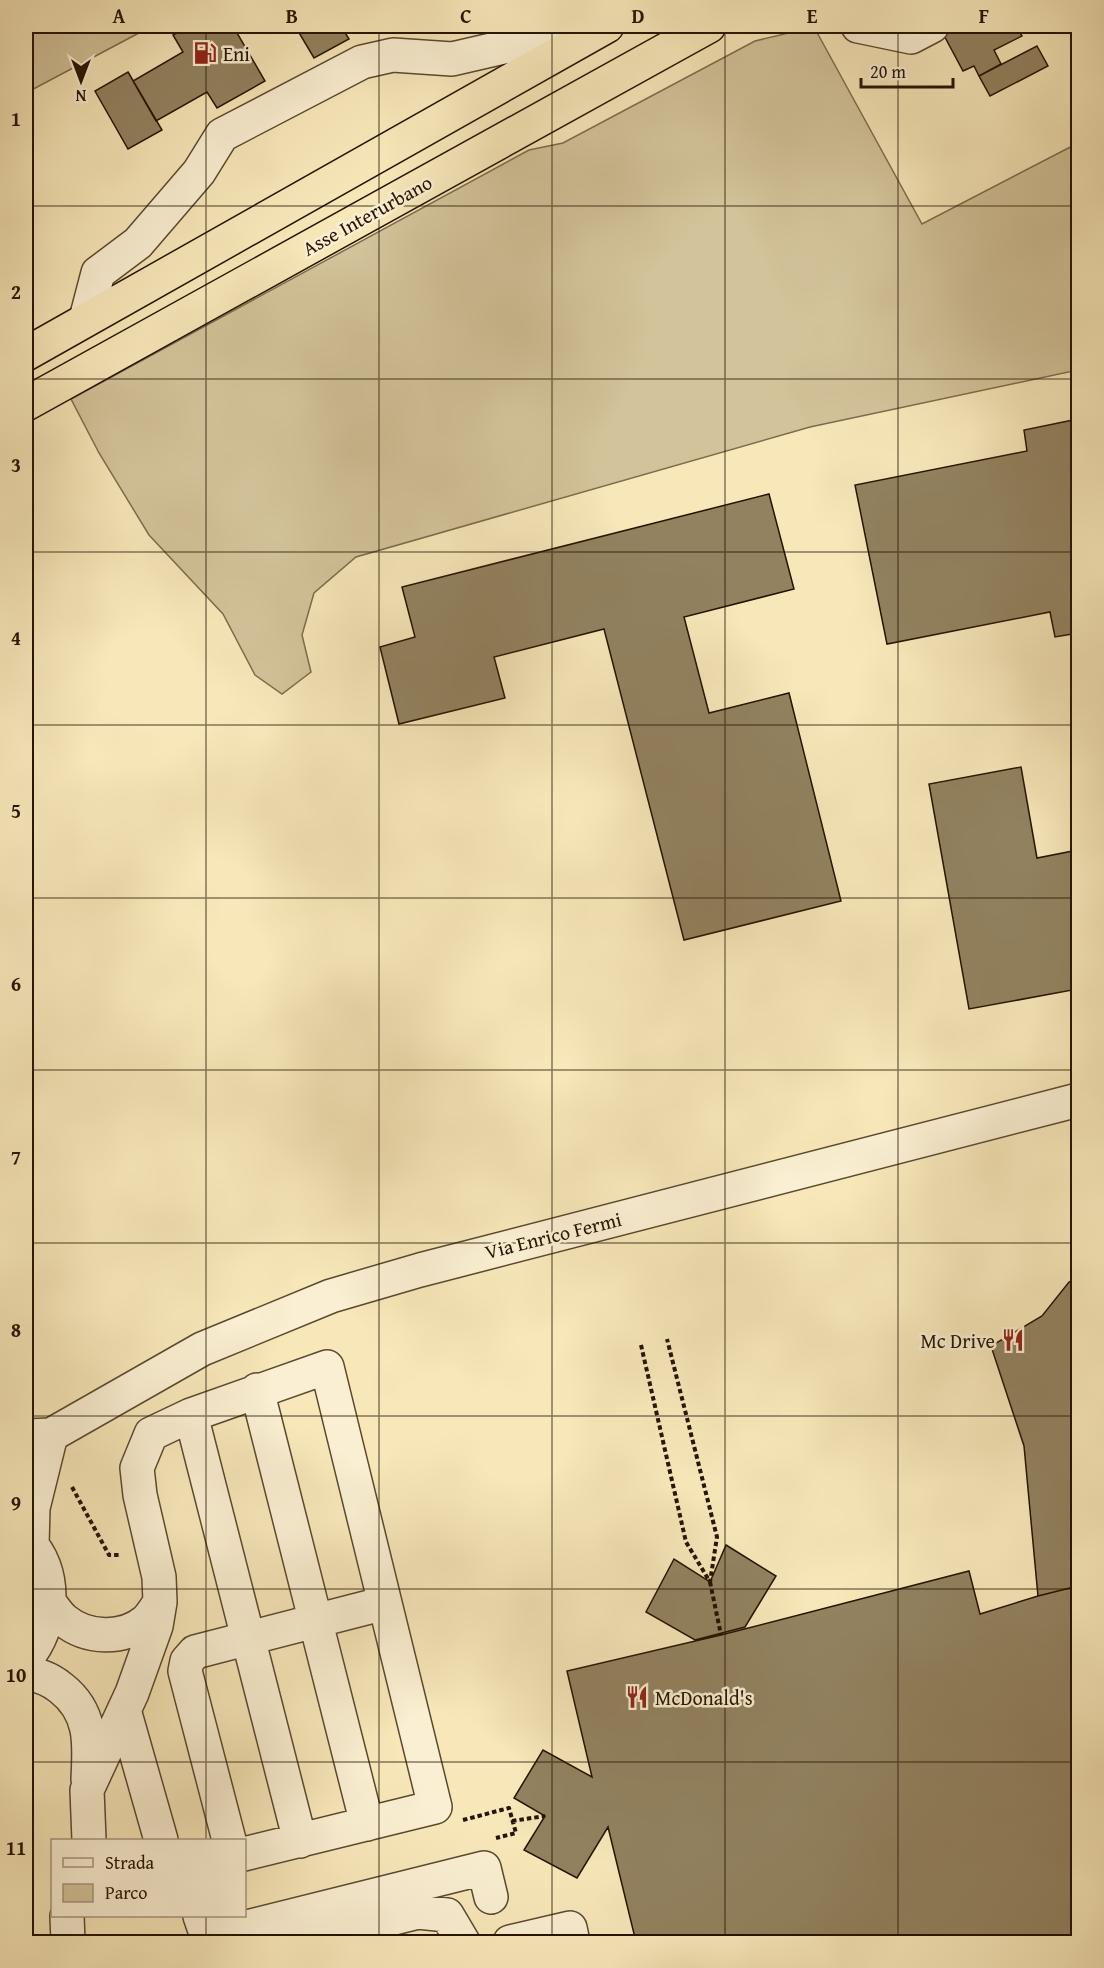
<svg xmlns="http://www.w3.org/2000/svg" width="1104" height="1968" font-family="'Gentium Book Plus',serif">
<rect width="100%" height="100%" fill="#f7e7b9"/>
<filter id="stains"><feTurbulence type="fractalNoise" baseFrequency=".00333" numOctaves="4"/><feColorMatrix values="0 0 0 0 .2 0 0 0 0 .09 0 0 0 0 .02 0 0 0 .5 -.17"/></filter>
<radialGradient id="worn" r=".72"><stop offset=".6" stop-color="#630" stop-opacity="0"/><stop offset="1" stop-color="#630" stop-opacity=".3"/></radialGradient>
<path fill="#d3c39a" stroke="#7c6c4d" stroke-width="1.5" d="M 26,26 L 152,26 L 26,93 Z
M 814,27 L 922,224 L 1078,143 L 1078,370 L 810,427 L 356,557 L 314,593 L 302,635 L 311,672 L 282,694 L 255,675 L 223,614 L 149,535 L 99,453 L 71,399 L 529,150 L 563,143 L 755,41 Z"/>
<path fill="#928260" stroke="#251400" stroke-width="1.5" d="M 189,26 L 233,26 L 265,81 L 217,108 L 207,92 L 156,121 L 133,81 L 183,52 L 173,35 Z
M 295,26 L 341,26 L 349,39 L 314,58 Z
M 939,26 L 1016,26 L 1022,36 L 994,50 L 1001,64 L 979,76 L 974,66 L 963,71 Z
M 1037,46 L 1048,66 L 990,96 L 979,76 Z
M 128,72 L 162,130 L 128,149 L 95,91 Z
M 1078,419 L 1078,633 L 1055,637 L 1050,612 L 887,644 L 855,485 L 1027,451 L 1024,430 Z
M 769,494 L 794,589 L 684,617 L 709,713 L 789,693 L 841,901 L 684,940 L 604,629 L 494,657 L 505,698 L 399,724 L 380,647 L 415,637 L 402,587 Z
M 1021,767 L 1037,858 L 1078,850 L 1078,989 L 969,1009 L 929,784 Z
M 1078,1278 L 1078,1586 L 1038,1596 L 1024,1446 L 991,1346 L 1042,1316 L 1069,1282 Z
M 726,1545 L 776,1576 L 745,1627 L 695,1640 L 646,1612 L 674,1559 L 710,1582 Z
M 969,1571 L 980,1614 L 1038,1596 L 1078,1586 L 1078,1942 L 636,1942 L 608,1827 L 577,1878 L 524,1850 L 545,1816 L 514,1798 L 543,1750 L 592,1777 L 567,1671 L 721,1635 Z"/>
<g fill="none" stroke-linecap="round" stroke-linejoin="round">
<g stroke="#5a492e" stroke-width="36">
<path id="minor" d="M 858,26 L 911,37 L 932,26
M 86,319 L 98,273 L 138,243 L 199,172 L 222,135 L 362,62 L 393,55 L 452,59 L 504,47 L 579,41
M 257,1390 L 367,1824
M 191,1415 L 300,1841
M 26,1436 L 51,1435 L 202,1349 L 331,1296 L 420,1270 L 1078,1100
M 26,1539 C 59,1570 54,1626 26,1659
M 32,1545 L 33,1508 L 51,1435
M 49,1602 C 54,1608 58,1615 64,1620 C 87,1639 123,1640 146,1621 C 151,1616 156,1608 160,1602
M 26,1675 C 38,1674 51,1680 61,1688 C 92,1712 90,1743 88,1779
M 124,1710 L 161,1840
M 89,1840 L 87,1790 L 132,1693 L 156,1626 L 160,1602 L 159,1577 L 140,1495 L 137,1468 L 151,1434 L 191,1415 L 327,1367 L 435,1807 L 244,1854
M 229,1840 L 185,1671 L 187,1661 L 195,1652 L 385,1603
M 67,1916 L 68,1942
M 200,1916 L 209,1942
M 228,1916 L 234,1926 L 247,1927 L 484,1868 L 491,1897
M 298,1942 L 418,1912 L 447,1915 L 463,1942
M 510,1942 L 570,1928 L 573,1942"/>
</g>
<g stroke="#251400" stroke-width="36">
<path id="highway" d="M 26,354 L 607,26
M 26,404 L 709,26"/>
</g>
<path stroke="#251400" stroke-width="4" stroke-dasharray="4.5 3" stroke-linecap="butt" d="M 641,1345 L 686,1542 L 710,1582 L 717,1537 L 667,1339
M 72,1487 L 109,1555 L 121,1555
M 710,1582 L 721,1635
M 463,1820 L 509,1808 L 516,1833 L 496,1838
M 512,1821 L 545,1816"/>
<use href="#minor" stroke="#faefd2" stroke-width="33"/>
<use href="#highway" stroke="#f7e7b9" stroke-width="33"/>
</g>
<path fill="none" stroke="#251400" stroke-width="1.5" stroke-opacity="0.55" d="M 206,26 L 206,1840M 379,26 L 379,1942M 552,26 L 552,1942M 725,26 L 725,1942M 898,26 L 898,1942M 26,206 L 1078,206M 26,379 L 1078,379M 26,552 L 1078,552M 26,725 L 1078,725M 26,898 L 1078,898M 26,1070 L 1078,1070M 26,1243 L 1078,1243M 26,1416 L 1078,1416M 26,1589 L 1078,1589M 26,1762 L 1078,1762M 206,1916 L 206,1942"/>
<defs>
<g id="fuel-bare" transform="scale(1.8)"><path d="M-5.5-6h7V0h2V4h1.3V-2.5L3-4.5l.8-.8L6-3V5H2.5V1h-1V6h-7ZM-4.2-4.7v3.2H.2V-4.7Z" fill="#8f2418" stroke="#faefd2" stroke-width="2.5" paint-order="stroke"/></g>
<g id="restaurant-bare" transform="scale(1.8)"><path d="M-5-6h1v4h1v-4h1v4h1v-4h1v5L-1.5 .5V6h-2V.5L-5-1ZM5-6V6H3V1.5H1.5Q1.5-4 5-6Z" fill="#8f2418" stroke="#faefd2" stroke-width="2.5" paint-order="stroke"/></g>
</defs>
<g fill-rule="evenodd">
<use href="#fuel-bare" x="205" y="53"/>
<use href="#restaurant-bare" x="1013" y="1340"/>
<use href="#restaurant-bare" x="637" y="1697"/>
</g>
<g text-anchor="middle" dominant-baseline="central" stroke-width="5" stroke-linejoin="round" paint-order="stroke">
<g font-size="20" fill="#251400" stroke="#faefd2" text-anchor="start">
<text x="223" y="53">Eni</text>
<text x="995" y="1340" text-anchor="end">Mc Drive</text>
<text x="655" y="1697">McDonald's</text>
</g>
<g font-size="20" fill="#251400" stroke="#faefd2">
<text transform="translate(367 215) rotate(-29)">Asse Interurbano</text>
<text transform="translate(553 1235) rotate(-14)">Via Enrico Fermi</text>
</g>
</g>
<rect width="1104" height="1968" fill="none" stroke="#f7e7b9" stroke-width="66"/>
<rect x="51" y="1839" width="195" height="78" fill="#faefd2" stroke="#a5977e" stroke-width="1.5"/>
<rect x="63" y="1858" width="30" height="9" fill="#faefd2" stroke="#a5977e" stroke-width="1.5"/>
<text x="105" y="1869" font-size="18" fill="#251400">Strada</text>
<rect x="63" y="1884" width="30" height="18" fill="#d3c39a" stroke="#a5977e" stroke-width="1.5"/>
<text x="105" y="1899" font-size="18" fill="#251400">Parco</text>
<g transform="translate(81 81) rotate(180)" stroke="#faefd2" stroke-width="4.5" paint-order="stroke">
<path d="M0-4.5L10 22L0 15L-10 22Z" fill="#251400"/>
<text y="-9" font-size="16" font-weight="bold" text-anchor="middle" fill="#251400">N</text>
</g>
<path d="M861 78v9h92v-9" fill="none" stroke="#251400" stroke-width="3"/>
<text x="870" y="78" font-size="18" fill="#251400" stroke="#faefd2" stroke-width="4.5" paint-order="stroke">20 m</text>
<rect x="33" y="33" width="1038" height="1902" fill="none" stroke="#251400" stroke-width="2"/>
<g font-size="20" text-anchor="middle" font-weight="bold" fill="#251400">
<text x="119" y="23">A</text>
<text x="292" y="23">B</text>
<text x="466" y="23">C</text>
<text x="638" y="23">D</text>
<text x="812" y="23">E</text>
<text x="984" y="23">F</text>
<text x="16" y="126">1</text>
<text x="16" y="299">2</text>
<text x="16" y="472">3</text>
<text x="16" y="645">4</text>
<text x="16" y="818">5</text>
<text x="16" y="991">6</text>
<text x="16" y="1164">7</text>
<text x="16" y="1337">8</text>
<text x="16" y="1510">9</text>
<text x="16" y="1682">10</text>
<text x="16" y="1855">11</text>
</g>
<rect width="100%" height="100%" filter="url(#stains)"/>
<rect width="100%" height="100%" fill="url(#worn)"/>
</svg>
